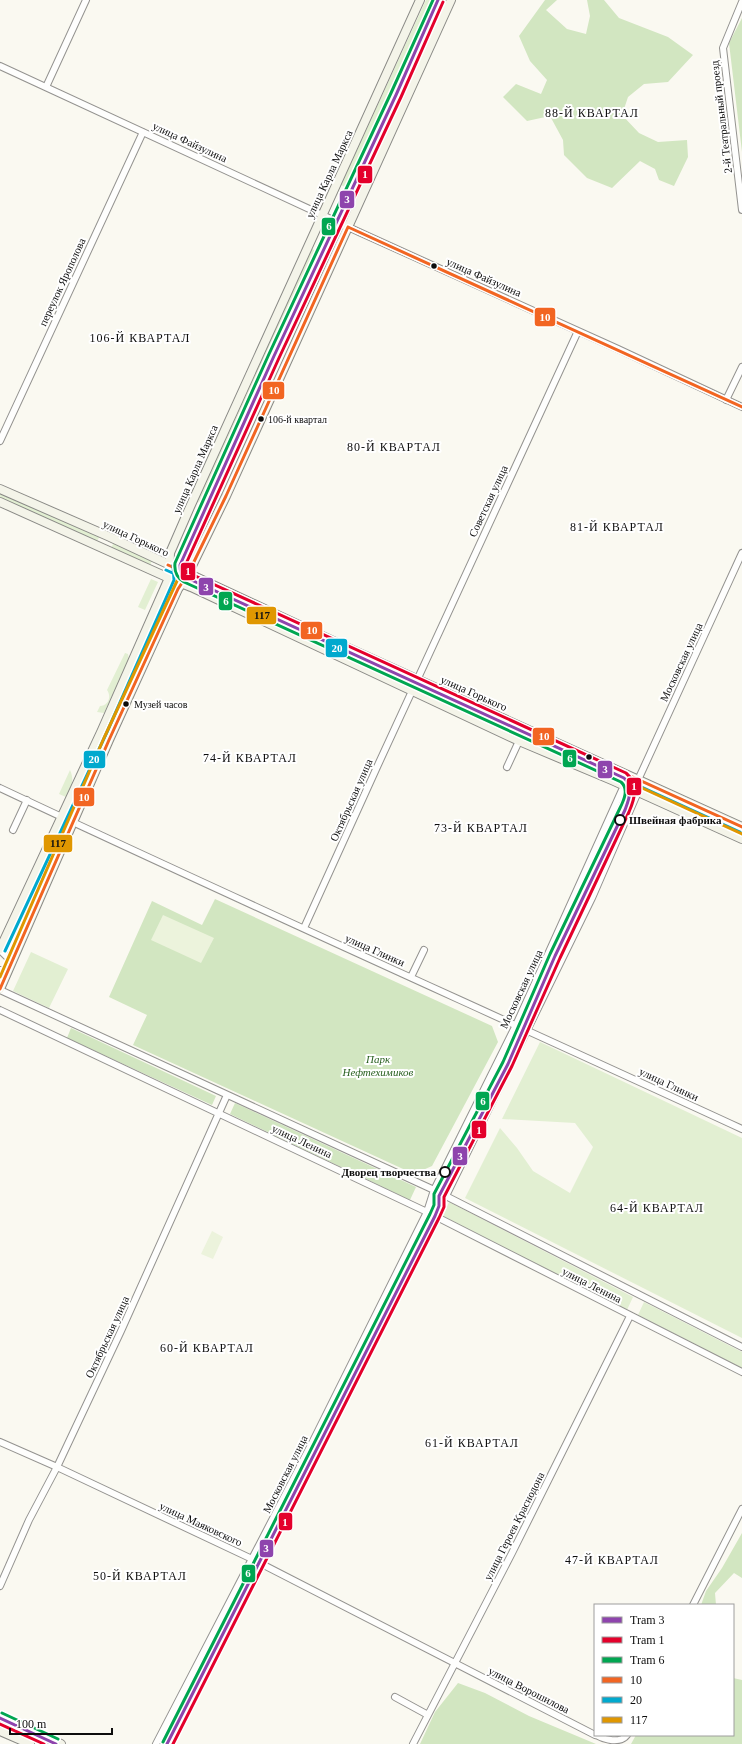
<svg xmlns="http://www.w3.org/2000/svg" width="742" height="1744" font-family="Georgia,serif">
<rect width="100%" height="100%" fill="#faf9f1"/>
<path fill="#e2efd2" d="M 426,0 L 446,0 L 358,193 L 341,185 Z
M 312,249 L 329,257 L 213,508 L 198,502 Z
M 0,491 L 100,536 L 97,541 L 0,498 Z
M 114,542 L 153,559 L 150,565 L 111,548 Z
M 151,579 L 158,582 L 145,610 L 138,607 Z
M 170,588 L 174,591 L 72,814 L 68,813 Z
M 125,653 L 128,654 L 129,660 L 104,713 L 97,712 L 100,706 C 108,706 112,697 107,690 Z
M 70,770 C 75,781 71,787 66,797 L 59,794 Z
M 682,804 L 742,831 L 742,836 L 674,805 Z
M 64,821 L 68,823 L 41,883 L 37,881 Z
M 31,952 L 68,969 L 49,1008 L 13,991 Z
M 540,1042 L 742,1138 L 742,1338 L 465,1198 L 500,1128 L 517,1148 L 533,1171 L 570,1193 L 593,1147 L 575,1123 L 502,1119 Z
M 449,1202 L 633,1297 L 627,1310 L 443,1216 Z
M 644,1302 L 742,1352 L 742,1368 L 638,1315 Z"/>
<path fill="#d2e6c1" d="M 545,0 L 557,0 L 546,10 L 567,29 L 586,34 L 590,16 L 587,0 L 604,0 L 619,18 L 668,37 L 693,55 L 668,82 L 644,84 L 628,97 L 622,115 L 639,133 L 658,142 L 687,140 L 688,157 L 674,186 L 659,180 L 655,169 L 640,161 L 612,188 L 587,178 L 564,155 L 563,140 L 550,116 L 527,121 L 503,97 L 516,84 L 541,94 L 547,80 L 530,61 L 519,36 Z
M 742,18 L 742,152 L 729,43 Z
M 215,899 L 492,1026 L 498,1042 L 432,1166 L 414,1174 L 133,1045 L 147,1015 L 109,997 L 152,901 L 202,925 Z
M 71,1028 L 216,1096 L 212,1105 L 67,1038 Z
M 235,1103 L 416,1187 L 410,1200 L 230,1114 Z
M 742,1533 L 742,1578 L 734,1573 L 715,1593 L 716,1605 L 701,1605 L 706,1591 L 722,1568 Z
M 733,1678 L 742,1680 L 742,1744 L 631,1744 L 636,1735 L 733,1735 Z
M 458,1683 L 485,1693 L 529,1716 L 596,1744 L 420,1744 L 435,1712 Z"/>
<path fill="#ecf3dc" d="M 163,915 L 214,938 L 201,963 L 151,940 Z
M 212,1231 L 223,1237 L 213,1259 L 201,1254 Z"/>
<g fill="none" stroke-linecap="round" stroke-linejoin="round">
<g stroke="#949390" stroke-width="8">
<path id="street" d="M 742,2 L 723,48 L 742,210
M 0,66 L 359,232 L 618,349 L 742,407
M 46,87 L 86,0
M 726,400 L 742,367
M 0,441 L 143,132
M 507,767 L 519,741
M 0,788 C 246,904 495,1015 742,1129
M 13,830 L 27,800
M 304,928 L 377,767 L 578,331
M 0,950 L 11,961
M 0,970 L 8,970
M 411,977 L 424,950
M 0,990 L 434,1190 L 742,1347
M 0,1010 L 427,1212 L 742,1372
M 428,1211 L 446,1196 L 592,898 L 638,792 L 638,780 L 742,553
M 0,1442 L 57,1467 L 252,1559 L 595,1735
M 0,1586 L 29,1520 L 57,1467 L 121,1331 L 227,1095
M 693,1605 L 742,1509
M 395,1697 L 428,1715
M 596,1735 C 605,1740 620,1744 627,1735
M 156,1744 L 312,1443 L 427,1212 L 434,1190 L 516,1025 L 622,790 L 625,786 L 638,780
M 413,1744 L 512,1553 L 630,1316"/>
</g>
<g stroke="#8a8a86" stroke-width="10">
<path id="secondary" d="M 0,489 L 110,537 L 346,647 L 742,827
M 0,502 L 169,578 L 191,587 L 519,741 L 614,781 L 742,839
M 0,949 L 102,730 L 169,578 L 170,553 L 190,507 L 420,0
M 0,989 L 109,740 L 178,589 L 188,574 L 226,496 L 451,0
M 0,1716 L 61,1744
M 0,1731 L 30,1744"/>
</g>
<use href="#street" stroke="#fefefd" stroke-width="6"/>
<use href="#secondary" stroke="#f4f4e9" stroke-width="8"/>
<g stroke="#fff" stroke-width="6">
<path id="bus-1" d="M 348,227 L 742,407
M 168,565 L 742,827
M 0,989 L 109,740 L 178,589 L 188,574 L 226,496 L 348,227"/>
</g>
<g stroke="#fff" stroke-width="6">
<path id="bus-2" d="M 166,570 L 740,832
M 5,951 L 107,732 L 174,580 L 173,565"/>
</g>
<g stroke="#fff" stroke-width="6">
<path id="bus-3" d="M 0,977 L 104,738 L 177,581 L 181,578 L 521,736 L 616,776 L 742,834"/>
</g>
<use href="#bus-1" stroke="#f26522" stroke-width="3"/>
<use href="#bus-2" stroke="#00a9ce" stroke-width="3"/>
<use href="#bus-3" stroke="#e09701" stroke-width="3"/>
<g stroke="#fff" stroke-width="6">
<path id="tram-1" d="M 0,1718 L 56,1744
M 167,1744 L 435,1216 L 439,1206 L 439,1196 L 508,1064 L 555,956 L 625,810 C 629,799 634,787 624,778 L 187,578 C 181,575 180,571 180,565 L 274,356 L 396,95 L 438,0"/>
</g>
<g stroke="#fff" stroke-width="6">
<path id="tram-2" d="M 0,1724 L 44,1744
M 173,1744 L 439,1218 L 444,1207 L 444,1197 L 512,1066 L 560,958 L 629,812 C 635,798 639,784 626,773 L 191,574 L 185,569 L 185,566 L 279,358 L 401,97 L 443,2"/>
</g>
<g stroke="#fff" stroke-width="6">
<path id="tram-3" d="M 2,1713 L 58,1739
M 163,1742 L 430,1214 L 434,1205 L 434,1194 L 503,1062 L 550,954 L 620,808 C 624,800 629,789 621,782 L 184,582 C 177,578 174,572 175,563 L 269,354 L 391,93 L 433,0"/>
</g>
<use href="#tram-1" stroke="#8e44ad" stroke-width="3"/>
<use href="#tram-2" stroke="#e4002b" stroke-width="3"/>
<use href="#tram-3" stroke="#00a651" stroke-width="3"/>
</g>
<g fill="#0d0d0d" stroke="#fff" stroke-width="1.5">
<circle cx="434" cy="266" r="3.5"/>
<circle cx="261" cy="419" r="3.5"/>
<circle cx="126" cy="704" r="3.5"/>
<circle cx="589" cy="757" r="3.5"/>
</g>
<g fill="#fff" stroke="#0d0d0d" stroke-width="2">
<circle cx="620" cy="820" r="5"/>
<circle cx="445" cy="1172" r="5"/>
</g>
<g text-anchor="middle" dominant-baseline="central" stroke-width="4" stroke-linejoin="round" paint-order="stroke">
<g font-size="10" fill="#0d0d0d" stroke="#fff" text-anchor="start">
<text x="268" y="419">106-й квартал</text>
<text x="134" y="704">Музей часов</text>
</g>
<g font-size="11" fill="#0d0d0d" stroke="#fff">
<text transform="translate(721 117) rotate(-97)">2-й Театральный проезд</text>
<text transform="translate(190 142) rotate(25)">улица Файзулина</text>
<text transform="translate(329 174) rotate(-65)">улица Карла Маркса</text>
<text transform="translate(484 277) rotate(24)">улица Файзулина</text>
<text transform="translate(62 282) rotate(-65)">переулок Ярополова</text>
<text transform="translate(195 469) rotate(-66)">улица Карла Маркса</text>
<text transform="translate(488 501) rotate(-65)">Советская улица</text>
<text transform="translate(136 538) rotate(25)">улица Горького</text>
<text transform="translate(681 662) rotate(-65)">Московская улица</text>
<text transform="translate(474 693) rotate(24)">улица Горького</text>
<text transform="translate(351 800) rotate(-66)">Октябрьская улица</text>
<text transform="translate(375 950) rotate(24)">улица Глинки</text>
<text transform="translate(521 989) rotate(-65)">Московская улица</text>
<text transform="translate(669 1084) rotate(25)">улица Глинки</text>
<text transform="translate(302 1141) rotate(25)">улица Ленина</text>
<text transform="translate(592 1285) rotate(27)">улица Ленина</text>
<text transform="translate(107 1337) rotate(-65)">Октябрьская улица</text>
<text transform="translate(285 1474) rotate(-63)">Московская улица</text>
<text transform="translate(201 1524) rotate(25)">улица Маяковского</text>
<text transform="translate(514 1526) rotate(-63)">улица Героев Краснодона</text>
<text transform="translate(529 1690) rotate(27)">улица Ворошилова</text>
</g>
<g font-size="11" font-weight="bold" fill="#0d0d0d" stroke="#fff" text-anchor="start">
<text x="629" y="820">Швейная фабрика</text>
<text x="436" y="1172" text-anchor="end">Дворец творчества</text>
</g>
<g font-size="11" font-style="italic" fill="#2a6121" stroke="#fff">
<text x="378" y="1059">Парк<tspan x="378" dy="13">Нефтехимиков</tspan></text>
</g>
<g font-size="12" letter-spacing="1" fill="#0d0d0d" stroke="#fff">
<text x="592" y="113">88-Й КВАРТАЛ</text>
<text x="140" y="338">106-Й КВАРТАЛ</text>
<text x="394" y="447">80-Й КВАРТАЛ</text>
<text x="617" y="527">81-Й КВАРТАЛ</text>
<text x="250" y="758">74-Й КВАРТАЛ</text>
<text x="481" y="828">73-Й КВАРТАЛ</text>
<text x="657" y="1208">64-Й КВАРТАЛ</text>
<text x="207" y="1348">60-Й КВАРТАЛ</text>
<text x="472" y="1443">61-Й КВАРТАЛ</text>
<text x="612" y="1560">47-Й КВАРТАЛ</text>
<text x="140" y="1576">50-Й КВАРТАЛ</text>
</g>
</g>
<g stroke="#fff" stroke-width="1.5">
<rect x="357" y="165" width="16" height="19" rx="4" fill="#e4002b"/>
<rect x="339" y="190" width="16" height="19" rx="4" fill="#8e44ad"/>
<rect x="321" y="217" width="15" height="19" rx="4" fill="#00a651"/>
<rect x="534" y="307" width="22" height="20" rx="4" fill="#f26522"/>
<rect x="262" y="381" width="23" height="19" rx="4" fill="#f26522"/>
<rect x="180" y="562" width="16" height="19" rx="4" fill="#e4002b"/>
<rect x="198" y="577" width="16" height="19" rx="4" fill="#8e44ad"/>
<rect x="218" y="591" width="15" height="20" rx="4" fill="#00a651"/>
<rect x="246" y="606" width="31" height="19" rx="4" fill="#e09701"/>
<rect x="300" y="621" width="23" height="19" rx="4" fill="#f26522"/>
<rect x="325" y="638" width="23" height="20" rx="4" fill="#00a9ce"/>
<rect x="532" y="727" width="23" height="19" rx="4" fill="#f26522"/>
<rect x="562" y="749" width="15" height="19" rx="4" fill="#00a651"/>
<rect x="83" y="750" width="23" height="19" rx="4" fill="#00a9ce"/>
<rect x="597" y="760" width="16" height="19" rx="4" fill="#8e44ad"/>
<rect x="626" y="777" width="16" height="19" rx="4" fill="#e4002b"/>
<rect x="73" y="787" width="22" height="20" rx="4" fill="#f26522"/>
<rect x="43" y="834" width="30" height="19" rx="4" fill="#e09701"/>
<rect x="475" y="1091" width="15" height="20" rx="4" fill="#00a651"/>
<rect x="471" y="1120" width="16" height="19" rx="4" fill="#e4002b"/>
<rect x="452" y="1146" width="16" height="20" rx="4" fill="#8e44ad"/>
<rect x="278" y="1512" width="15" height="19" rx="4" fill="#e4002b"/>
<rect x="259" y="1539" width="15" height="19" rx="4" fill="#8e44ad"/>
<rect x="241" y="1564" width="15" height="19" rx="4" fill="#00a651"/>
</g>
<g font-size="11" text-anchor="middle" font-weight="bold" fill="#fff">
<text x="365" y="178">1</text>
<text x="347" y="203">3</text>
<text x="329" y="230">6</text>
<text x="545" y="321">10</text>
<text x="274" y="394">10</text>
<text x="188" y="575">1</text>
<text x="206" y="591">3</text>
<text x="226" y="605">6</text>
<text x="312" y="634">10</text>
<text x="337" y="652">20</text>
<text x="544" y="740">10</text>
<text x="570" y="762">6</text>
<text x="94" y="763">20</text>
<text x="605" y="773">3</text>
<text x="634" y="790">1</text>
<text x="84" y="801">10</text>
<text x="483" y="1105">6</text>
<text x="479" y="1134">1</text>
<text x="460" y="1160">3</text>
<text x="285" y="1526">1</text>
<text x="266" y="1552">3</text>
<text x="248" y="1577">6</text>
</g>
<g font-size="11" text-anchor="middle" font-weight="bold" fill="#111">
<text x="262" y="619">117</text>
<text x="58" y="847">117</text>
</g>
<rect x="594" y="1604" width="140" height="132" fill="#ffffff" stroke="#9e9e9e"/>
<rect x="602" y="1617" width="20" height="6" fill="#8e44ad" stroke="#9e9e9e"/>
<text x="630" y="1624" font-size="12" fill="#0d0d0d">Tram 3</text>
<rect x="602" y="1637" width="20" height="6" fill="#e4002b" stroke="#9e9e9e"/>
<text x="630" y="1644" font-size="12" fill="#0d0d0d">Tram 1</text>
<rect x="602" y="1657" width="20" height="6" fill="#00a651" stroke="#9e9e9e"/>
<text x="630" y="1664" font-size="12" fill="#0d0d0d">Tram 6</text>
<rect x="602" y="1677" width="20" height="6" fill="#f26522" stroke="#9e9e9e"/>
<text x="630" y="1684" font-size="12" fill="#0d0d0d">10</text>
<rect x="602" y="1697" width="20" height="6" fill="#00a9ce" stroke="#9e9e9e"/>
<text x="630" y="1704" font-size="12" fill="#0d0d0d">20</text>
<rect x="602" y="1717" width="20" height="6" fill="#e09701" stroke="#9e9e9e"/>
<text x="630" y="1724" font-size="12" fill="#0d0d0d">117</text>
<path d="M10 1728v6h102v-6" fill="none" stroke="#0d0d0d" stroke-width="2"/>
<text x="16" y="1728" font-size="12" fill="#0d0d0d" stroke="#ffffff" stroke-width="3" paint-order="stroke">100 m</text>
</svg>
